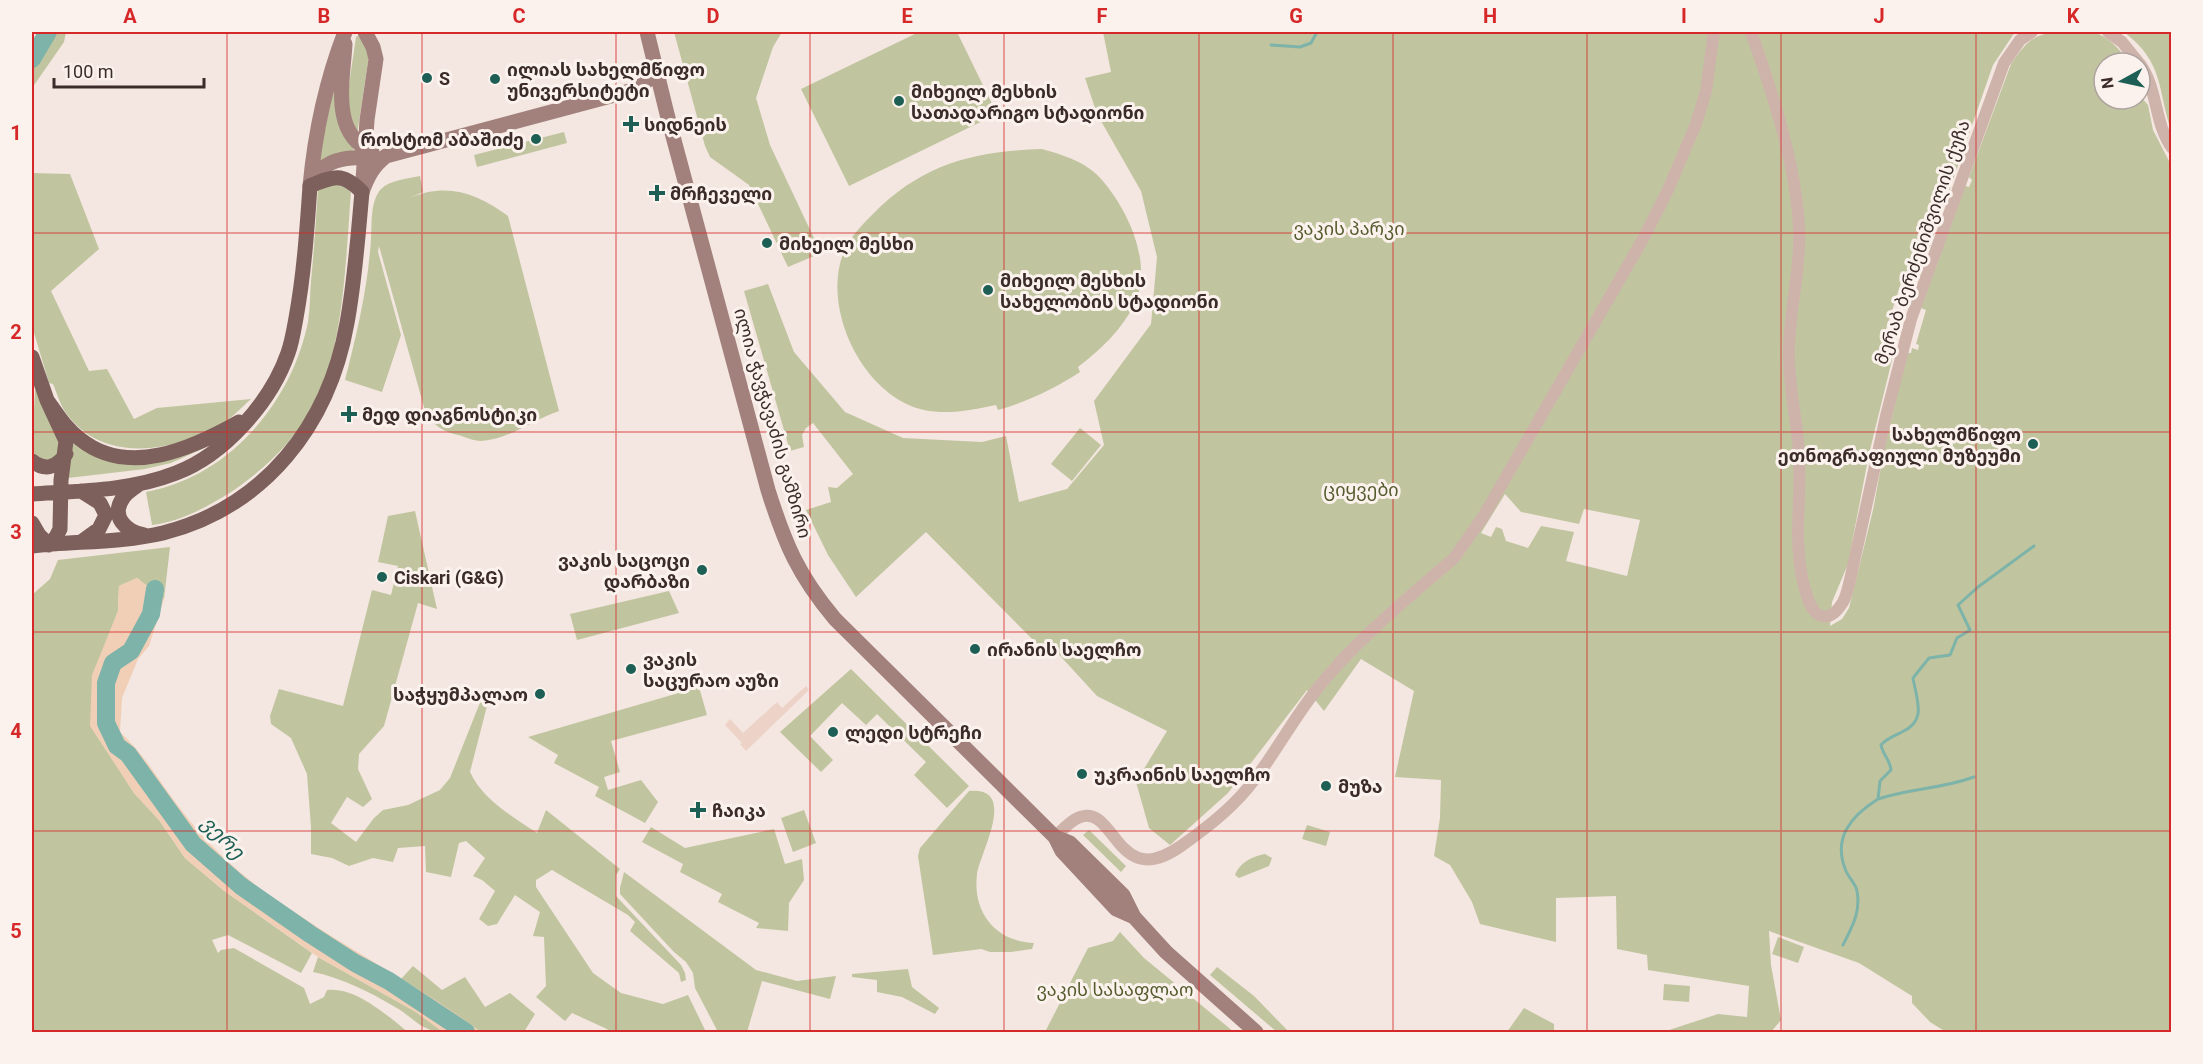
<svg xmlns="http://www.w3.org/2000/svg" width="2203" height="1064" font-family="Roboto,'Noto Sans Georgian',sans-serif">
<rect width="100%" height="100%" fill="#f4e6e0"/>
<path fill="#c0c59f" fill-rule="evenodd" d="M 53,32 L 66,32 L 64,42 L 32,88 L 32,65 Z
M 674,32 L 782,32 L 773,47 L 756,98 L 770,145 L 821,253 L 788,267 L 749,185 L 710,157 L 705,146 Z
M 919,32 L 957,32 L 997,114 L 849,186 L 801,89 Z
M 1103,32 L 2015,32 L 1993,65 L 1923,266 L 1903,277 L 1886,329 L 1892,360 L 1869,454 L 1848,564 L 1832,602 L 1830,626 L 1842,619 L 1849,608 L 1873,510 L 1884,450 L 1907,353 L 1911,353 L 1912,348 L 1918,350 L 1919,345 L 1916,344 L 1926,310 L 1921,308 L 1965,186 L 1969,187 L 1972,180 L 1969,177 L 2011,64 C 2029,38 2036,32 2067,32 C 2075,32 2083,30 2091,32 C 2107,34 2121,51 2130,63 L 2104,63 L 2104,99 L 2140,99 L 2140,78 L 2146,92 L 2141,97 L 2148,105 L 2153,130 L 2171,165 L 2171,1032 L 1946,1032 L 1930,1022 L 1912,1003 L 1912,996 L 1859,963 L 1769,931 L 1771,965 L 1781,1020 L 1771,1032 L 1663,1032 L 1718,1014 L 1747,1017 L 1749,986 L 1648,970 L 1647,955 L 1617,949 L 1616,896 L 1556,898 L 1556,942 L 1480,924 L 1472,902 L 1450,865 L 1434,856 L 1440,818 L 1441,780 L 1395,777 L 1414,691 L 1361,659 L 1324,711 L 1307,690 L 1228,793 L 1170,845 L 1149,828 L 1136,782 L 1167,731 L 1097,696 L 1053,648 L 1047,654 L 926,532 L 856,597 L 828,555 L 806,510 L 831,502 L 828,487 L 837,488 L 853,474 L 813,423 L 806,428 L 802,435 L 804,447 L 790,451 L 744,291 L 768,284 L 794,352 L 845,412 L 903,438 L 982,442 L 1006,436 L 1019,502 L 1067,489 L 1104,445 L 1094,401 L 1151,324 L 1157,257 L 1141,191 L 1097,114 L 1085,78 L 1111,72 ZM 1505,494 L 1521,512 L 1579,524 L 1584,509 L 1640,520 L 1627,576 L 1566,561 L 1574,532 L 1541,526 L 1528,548 L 1506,541 L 1502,529 L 1496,527 L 1491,537 L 1481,533 Z
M 2124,32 L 2171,32 L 2171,130 C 2157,87 2164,63 2124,32 Z
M 359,35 L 362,36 L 369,55 L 357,135 L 346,105 L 356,37 Z
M 342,50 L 347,138 L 354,150 L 318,162 Z
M 564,132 L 567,143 L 477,167 L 474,155 Z
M 1042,149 C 1063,155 1087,162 1102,180 C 1128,210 1153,263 1135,303 C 1122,330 1101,349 1078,367 L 1080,372 C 1054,389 1029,401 998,410 L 996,405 C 973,410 948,415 924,410 C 863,397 819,306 845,249 C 851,236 863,224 873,214 C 922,164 974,151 1042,149 Z
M 32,173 L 70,174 L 99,249 L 51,291 L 89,371 L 107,369 L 134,419 L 157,408 L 251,399 C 242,407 233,417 223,423 C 176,452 103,465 66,413 C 60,405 57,393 53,384 L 49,383 L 32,326 Z
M 420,176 L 423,192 L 409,198 C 447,182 477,193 508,216 L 559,411 C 532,420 510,439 481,441 C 474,441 465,437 458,435 C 441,431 431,424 424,407 L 379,246 L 378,252 L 401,335 L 382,392 L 345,380 C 357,333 368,287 371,239 C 372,224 370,201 381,189 C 390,180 407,179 420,176 Z
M 330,183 L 346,187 L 351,192 C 346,254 344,353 313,407 C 293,442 264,470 231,492 C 205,508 182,521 152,525 L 146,492 C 229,477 292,402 308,322 C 310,309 310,294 311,281 C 314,250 316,219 318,189 Z
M 35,389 L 63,445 L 50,463 L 32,455 Z
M 1080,428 L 1101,445 L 1072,481 L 1051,464 Z
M 71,442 L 104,458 L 209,446 L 171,463 L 145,469 L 68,478 Z
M 415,511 L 437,609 L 418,603 L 384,726 L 359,754 L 358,769 L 372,799 L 363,807 L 347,797 L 331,823 L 356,842 L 374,818 L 383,810 L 408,805 L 440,790 L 450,778 L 481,700 L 488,702 L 470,772 C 483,800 512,816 537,833 L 546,810 L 620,869 L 616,875 L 616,896 L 681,965 L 685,973 L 686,980 L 681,982 L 679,973 L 630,931 L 635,922 L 628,915 L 552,870 L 536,880 L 536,887 L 593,973 L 621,993 L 663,1004 L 688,995 L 706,1032 L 610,1032 L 607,1029 L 572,1013 L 565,1021 L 536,997 L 546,986 L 544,937 L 533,936 L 540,912 L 515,895 L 497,924 L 488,926 L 479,919 L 495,891 L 482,880 L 473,876 L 485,858 L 466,841 L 459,843 L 451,877 L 426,872 L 425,846 L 398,848 L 393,862 L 373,858 L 349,866 L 332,858 L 311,854 L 311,827 L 307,774 L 291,738 L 271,724 L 270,716 L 279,689 L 343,706 L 372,590 L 391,595 L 398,566 L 378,562 L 388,516 Z
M 170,547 L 164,599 L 137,578 L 119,586 L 118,611 L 106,643 L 91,726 L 134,793 L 159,820 L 185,858 L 223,890 L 312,953 L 301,973 L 228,935 L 212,940 L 218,953 L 221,950 L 234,948 L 304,988 L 310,1004 L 324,997 L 327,990 C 355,986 388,1016 408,1032 L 32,1032 L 32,595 L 50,579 L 58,560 Z
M 669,591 L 679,613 L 577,640 L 570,614 Z
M 851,669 L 969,786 L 947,808 L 914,775 L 926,762 L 877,714 L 866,725 L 842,703 L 810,736 L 833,760 L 821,772 L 780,732 Z
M 699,687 L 707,715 L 611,741 L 620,772 L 604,777 L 608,790 L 641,780 L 658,802 L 645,823 L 595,796 L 599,787 L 554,763 L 558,755 L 528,737 Z
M 969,791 C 1019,786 980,853 977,874 C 975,892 978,908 989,922 C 1000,936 1016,942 1034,943 L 1032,949 L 1011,952 L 990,952 L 981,949 L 933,955 L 918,856 L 920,848 Z
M 804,810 L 816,843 L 793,852 L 781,818 Z
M 1307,825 L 1330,832 L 1326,846 L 1302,839 Z
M 651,827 L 685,848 L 774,829 L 785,864 L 802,859 L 804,880 L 789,903 L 788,931 L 756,928 L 759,923 L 718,902 L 722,894 L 680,872 L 683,864 L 642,842 Z
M 1089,830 L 1126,866 L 1121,872 L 1083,835 Z
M 1265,854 L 1272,858 L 1269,866 L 1239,878 L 1235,875 C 1239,863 1253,856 1265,854 Z
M 624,872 L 756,970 L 797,981 L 836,976 L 830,999 L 762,981 L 747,1032 L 718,1032 L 695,988 L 693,973 L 686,962 L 674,952 L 620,894 L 620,888 Z
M 1120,932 L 1144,958 L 1234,1032 L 1045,1032 L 1088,948 L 1113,941 Z
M 1778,937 L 1804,947 L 1798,963 L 1772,954 Z
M 318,957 L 416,1012 L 443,1032 C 422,1032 413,1017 395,1007 C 370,992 342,978 313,972 Z
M 413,966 L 442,990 L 465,977 L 485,1007 L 510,993 L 535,1014 L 524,1032 L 481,1032 L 401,979 Z
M 1217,967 L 1254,996 L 1289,1032 L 1277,1032 L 1210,975 Z
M 908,969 L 912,987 L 939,1008 L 935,1014 L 902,997 L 877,992 L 877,980 L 852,977 L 852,974 Z
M 1664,984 L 1690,986 L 1689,1002 L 1663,1000 Z
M 1524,1008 L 1554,1024 L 1554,1032 L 1507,1032 Z"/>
<path fill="#f0cfb6" d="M 137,578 L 164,599 L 149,646 L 138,659 L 122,698 L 120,732 C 146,756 158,780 179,807 C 200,835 224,860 252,882 C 264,893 279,902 293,911 C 354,953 422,987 481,1032 L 443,1032 L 416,1012 L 318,957 L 223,890 L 185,858 L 159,820 L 134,793 L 90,726 L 92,675 L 118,611 L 119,586 Z"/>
<path fill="#edd3c7" d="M 806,686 L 809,690 L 746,751 L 740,744 L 742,743 L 725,725 L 730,719 L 743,733 L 777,702 L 782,708 Z"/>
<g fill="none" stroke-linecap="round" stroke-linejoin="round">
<path stroke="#7db3a9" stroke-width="3" d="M 1271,45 L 1300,47 L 1311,43 L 1317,32
M 1878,799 C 1912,788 1941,789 1974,777
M 1843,945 C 1852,927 1861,912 1857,891 C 1856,884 1849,878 1846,871 C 1832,838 1851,816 1878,799 L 1880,781 L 1891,770 C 1890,760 1883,755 1881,745 C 1886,739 1894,736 1902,732 C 1927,721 1917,701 1913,678 L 1929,658 L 1950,655 L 1957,638 L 1970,630 L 1958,605 L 1978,587 L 2034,546"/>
<path stroke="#7db3a9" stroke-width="18" d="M 32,59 L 48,32
M 155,589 L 151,614 L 131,651 L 113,663 L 106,683 L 106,723 L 117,746 L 128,754 L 193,844 L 241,886 L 310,934 L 355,963 L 389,981 L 466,1032"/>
<path stroke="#ceb3ab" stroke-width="12" d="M 1751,32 C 1772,91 1797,167 1799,230 C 1801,272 1788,314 1789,357 C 1789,389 1797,420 1799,452 C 1802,499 1791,550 1807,596 C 1814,619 1829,625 1843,602 C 1847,595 1848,587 1850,580 L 1886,416 L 1911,319 L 2004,63 L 2020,40 L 2032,32
M 2108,32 L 2122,42 L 2139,63
M 2140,64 C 2158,89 2154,123 2172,148
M 1055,837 C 1062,830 1071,820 1080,817 C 1116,804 1116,892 1181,846 C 1208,827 1235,806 1255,779 C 1277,750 1294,718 1317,689 C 1357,639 1406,600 1454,558 L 1483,517 L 1643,239 L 1667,192 L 1696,124 L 1706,91 L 1714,32"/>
<path stroke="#a2817c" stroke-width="15" d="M 647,32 L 667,114 L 768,490 C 785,544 798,575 835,619 L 1055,837 L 1062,851 L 1116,909 L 1134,917 L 1166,952 L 1256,1032
M 345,44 C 343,82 330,133 372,152
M 363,180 L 367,120 L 376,59 L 373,47 L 365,32
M 310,185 C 314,180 317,173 322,169 C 335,156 358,158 374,157
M 310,186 C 315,133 326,81 345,32
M 362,192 C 368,176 373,166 386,156 L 637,89 L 648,80 L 655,65
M 1055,837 L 1070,843 L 1123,895 L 1134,917"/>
<path stroke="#7d5f5b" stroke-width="15" d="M 32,357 L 47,400 L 66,441 L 61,480 L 60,529 L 56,537 L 49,545
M 47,400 C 57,414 66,429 80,439 C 128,478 193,448 239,422
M 32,461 C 45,471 56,468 66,454
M 138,485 C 133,489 127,492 123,498 C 110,516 126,532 144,535
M 81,491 L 100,503 L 106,515 L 99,529 L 81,542
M 32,494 C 80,491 130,491 176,473 C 224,455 271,402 288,353 C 292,342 294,329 296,318 C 304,274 307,230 310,186 C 333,176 343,172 362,192 C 358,235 355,280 347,323 C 329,425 265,507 163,533 C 120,543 75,541 32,546
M 32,523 L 39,535 L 49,545"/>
</g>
<path fill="none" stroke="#d62828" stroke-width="1.5" stroke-opacity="0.55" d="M 227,32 L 227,1032M 422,32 L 422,1032M 616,32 L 616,1032M 810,32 L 810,1032M 1004,32 L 1004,1032M 1199,32 L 1199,1032M 1393,32 L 1393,1032M 1587,32 L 1587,1032M 1781,32 L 1781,1032M 1976,32 L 1976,1032M 32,233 L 2172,233M 32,432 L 2172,432M 32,632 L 2172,632M 32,831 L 2172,831"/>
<g fill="#1d5f54" stroke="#fbf2ed" stroke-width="2">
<circle cx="427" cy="78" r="6"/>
<circle cx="495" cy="79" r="6"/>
<circle cx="899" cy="101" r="6"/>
<path d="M628 115h6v6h6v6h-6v6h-6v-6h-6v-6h6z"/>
<circle cx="536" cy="139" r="6"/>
<path d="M654 184h6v6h6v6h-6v6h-6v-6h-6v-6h6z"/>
<circle cx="767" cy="243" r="6"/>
<circle cx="988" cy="290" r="6"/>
<path d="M346 405h6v6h6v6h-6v6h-6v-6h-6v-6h6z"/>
<circle cx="2033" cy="444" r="6"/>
<circle cx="702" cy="570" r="6"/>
<circle cx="382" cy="577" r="6"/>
<circle cx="975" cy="649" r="6"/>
<circle cx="631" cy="669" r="6"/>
<circle cx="540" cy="694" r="6"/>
<circle cx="833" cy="732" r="6"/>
<circle cx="1082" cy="774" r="6"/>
<circle cx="1326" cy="786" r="6"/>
<path d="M695 801h6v6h6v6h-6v6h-6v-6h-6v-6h6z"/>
</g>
<g text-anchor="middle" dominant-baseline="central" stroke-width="6" stroke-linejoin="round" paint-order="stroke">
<g font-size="18" font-weight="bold" fill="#3b2c2a" stroke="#fbf2ed" text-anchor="start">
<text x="507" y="69">ილიას სახელმწიფო<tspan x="507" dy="21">უნივერსიტეტი</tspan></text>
<text x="439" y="78">S</text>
<text x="911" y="91">მიხეილ მესხის<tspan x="911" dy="21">სათადარიგო სტადიონი</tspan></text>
<text x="644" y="124">სიდნეის</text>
<text x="524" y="139" text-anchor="end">როსტომ აბაშიძე</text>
<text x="670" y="193">მრჩეველი</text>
<text x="779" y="243">მიხეილ მესხი</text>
<text x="1000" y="280">მიხეილ მესხის<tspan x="1000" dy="21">სახელობის სტადიონი</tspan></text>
<text x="362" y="414">მედ დიაგნოსტიკი</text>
<text x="2021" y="434" text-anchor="end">სახელმწიფო<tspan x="2021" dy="21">ეთნოგრაფიული მუზეუმი</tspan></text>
<text x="690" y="560" text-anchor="end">ვაკის საცოცი<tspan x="690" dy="21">დარბაზი</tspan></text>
<text x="394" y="577">Ciskari (G&amp;G)</text>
<text x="987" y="649">ირანის საელჩო</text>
<text x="643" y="659">ვაკის<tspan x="643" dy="21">საცურაო აუზი</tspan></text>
<text x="528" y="694" text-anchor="end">საჭყუმპალაო</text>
<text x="845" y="732">ლედი სტრეჩი</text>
<text x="1094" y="774">უკრაინის საელჩო</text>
<text x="1338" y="786">მუზა</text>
<text x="712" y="810">ჩაიკა</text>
</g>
<g font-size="18" fill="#545b2d" stroke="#fbf2ed">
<text x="1349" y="228">ვაკის პარკი</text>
<text x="1361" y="489">ციყვები</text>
<text x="1115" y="989">ვაკის სასაფლაო</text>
</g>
<g font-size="18" fill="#3b2c2a" stroke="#fbf2ed">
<text transform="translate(1922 242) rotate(-71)">მერაბ ბერძენიშვილის ქუჩა</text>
<text transform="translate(773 423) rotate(74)">ილია ჭავჭავაძის გამზირი</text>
</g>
<g font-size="20" font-style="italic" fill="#1d5f54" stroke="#fbf2ed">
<text transform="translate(223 837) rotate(45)">ვერე</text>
</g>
</g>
<rect width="2203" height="1064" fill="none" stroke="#fbf2ed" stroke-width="66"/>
<g transform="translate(2122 81) rotate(262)"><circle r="28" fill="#fbf2ed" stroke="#aea39f" stroke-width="1.5"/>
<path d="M0-4.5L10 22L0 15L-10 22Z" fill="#1d5f54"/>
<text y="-9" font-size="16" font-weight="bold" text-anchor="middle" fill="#3b2c2a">N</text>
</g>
<path d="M54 78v9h150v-9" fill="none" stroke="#3b2c2a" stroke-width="3"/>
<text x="63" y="78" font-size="18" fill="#3b2c2a" stroke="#fbf2ed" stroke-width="4.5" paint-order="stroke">100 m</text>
<rect x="33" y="33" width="2137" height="998" fill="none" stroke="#d62828" stroke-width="2"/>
<g font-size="20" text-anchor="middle" font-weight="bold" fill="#d62828">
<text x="130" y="23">A</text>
<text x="324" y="23">B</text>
<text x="519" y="23">C</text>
<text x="713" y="23">D</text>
<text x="907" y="23">E</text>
<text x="1102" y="23">F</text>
<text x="1296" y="23">G</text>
<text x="1490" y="23">H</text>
<text x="1684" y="23">I</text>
<text x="1879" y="23">J</text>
<text x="2073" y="23">K</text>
<text x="16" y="140">1</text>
<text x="16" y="339">2</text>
<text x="16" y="539">3</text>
<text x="16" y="738">4</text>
<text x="16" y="938">5</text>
</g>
</svg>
